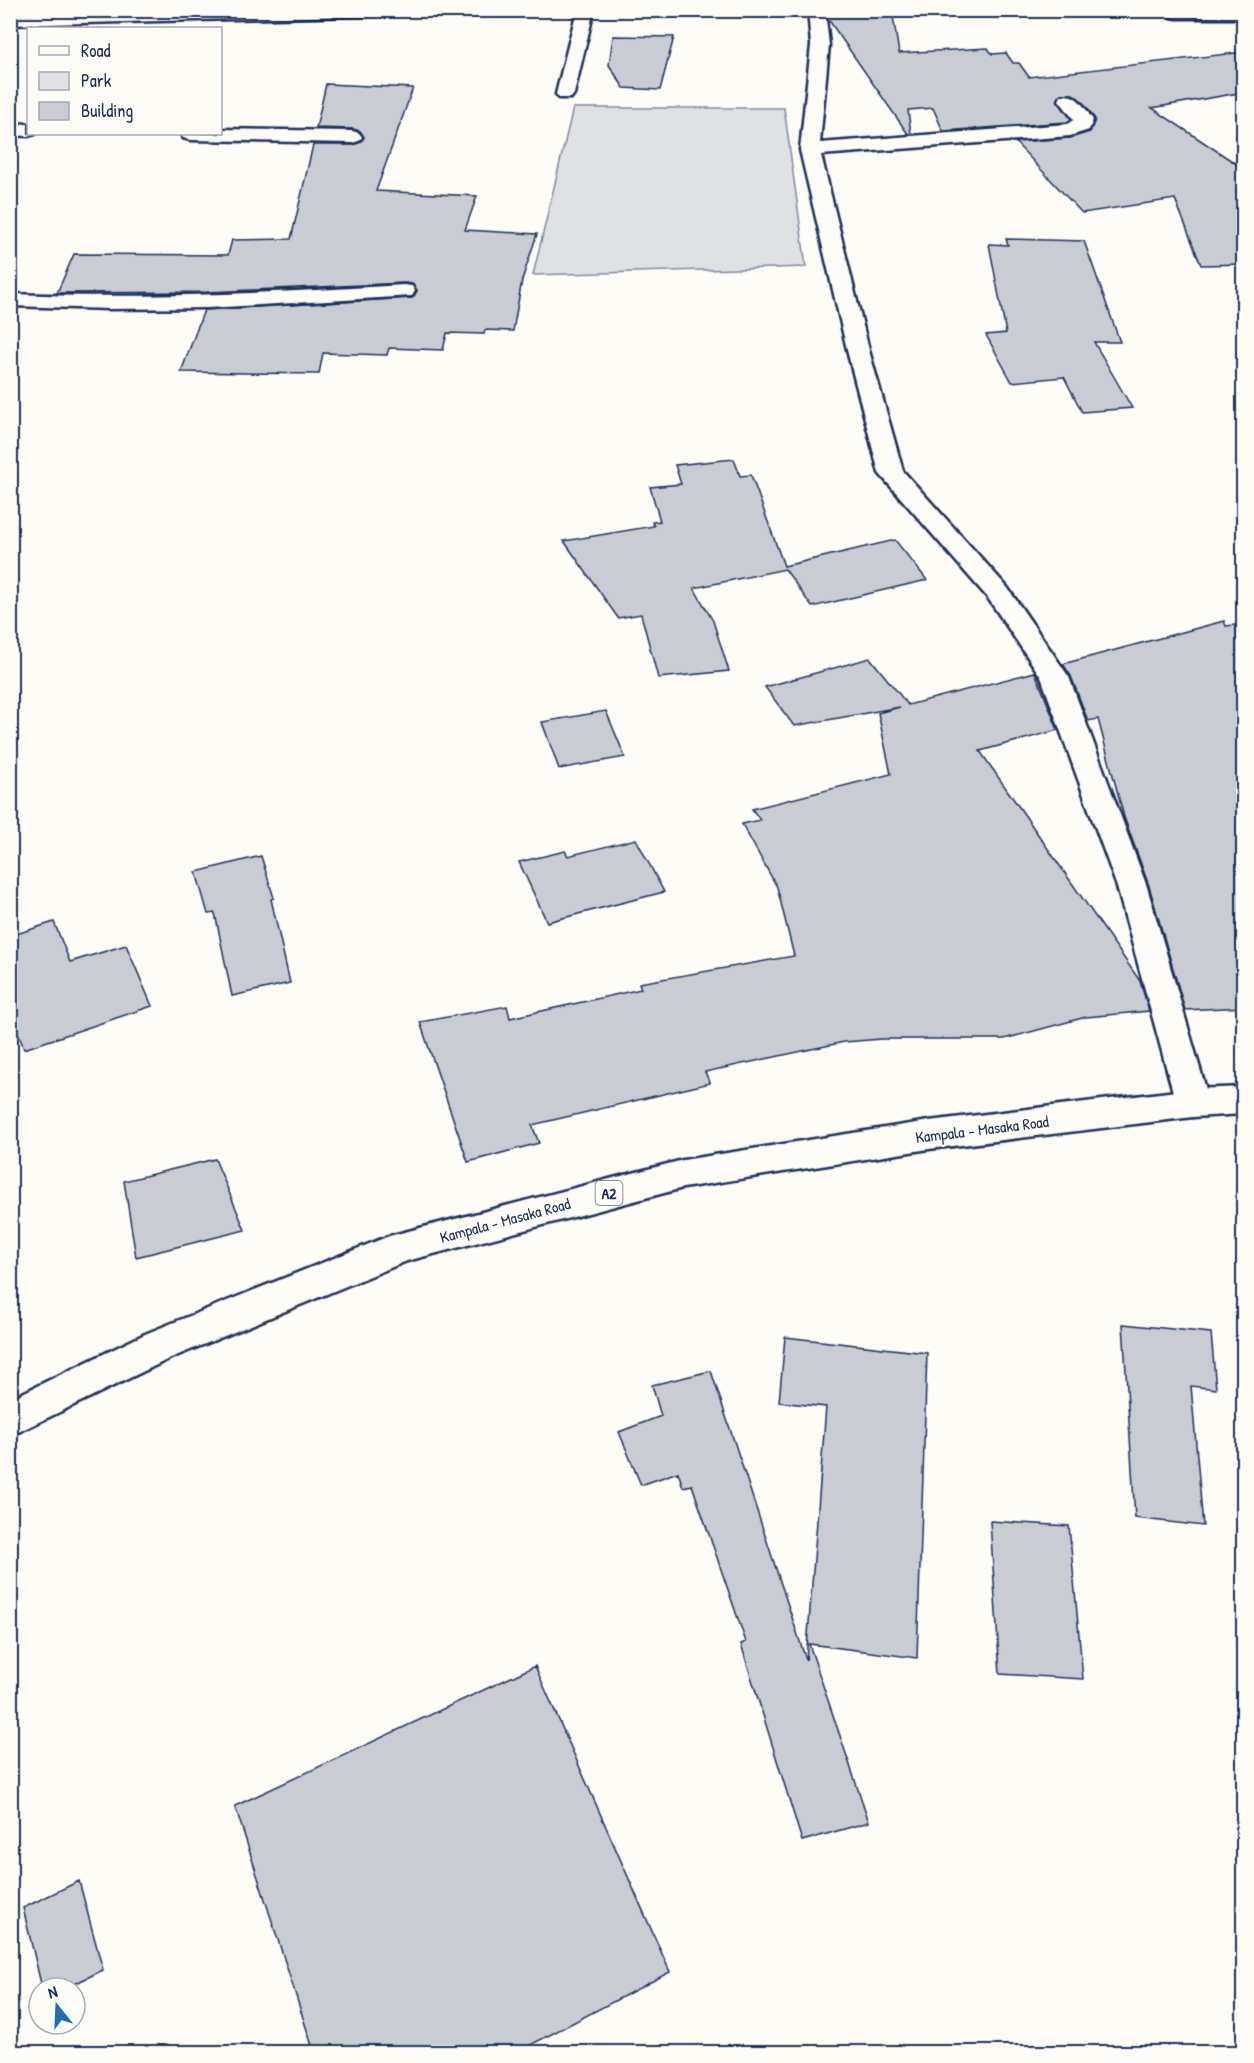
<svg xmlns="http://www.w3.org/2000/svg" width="1254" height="2063" font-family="'Patrick Hand',sans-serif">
<rect width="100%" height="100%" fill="#fdfcf7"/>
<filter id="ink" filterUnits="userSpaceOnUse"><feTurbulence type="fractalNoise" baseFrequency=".0167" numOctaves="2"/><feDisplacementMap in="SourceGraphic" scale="12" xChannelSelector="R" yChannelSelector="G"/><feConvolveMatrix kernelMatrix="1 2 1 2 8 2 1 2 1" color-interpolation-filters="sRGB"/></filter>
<g filter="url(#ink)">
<path fill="#e0e1e3" stroke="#7e88a0" stroke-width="1.5" d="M 573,108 L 784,108 L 806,267 L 533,275 Z"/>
<path fill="#c9ccd3" stroke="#1b2f5e" stroke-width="1.5" d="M 827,10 L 892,10 L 899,53 L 988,48 L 992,54 L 1006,53 L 1013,63 L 1019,63 L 1029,77 L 1244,52 L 1244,92 L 1152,108 L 1244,169 L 1244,264 L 1201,265 L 1175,199 L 1082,213 L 1015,142 L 1070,138 L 1090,132 L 1095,119 L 1082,101 L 1073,94 L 1061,94 L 1057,99 L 1071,119 L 1067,122 L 943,131 L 933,108 L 908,110 L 911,134 L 908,134 L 828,19 Z
M 613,36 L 674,37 L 660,90 L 624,88 L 609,65 Z
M 326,84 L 413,88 L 376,191 L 477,196 L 465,230 L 537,234 L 522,280 L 513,331 L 485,330 L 484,334 L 447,333 L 443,350 L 389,348 L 387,355 L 323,353 L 319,374 L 181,372 L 204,310 L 412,298 L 417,290 L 412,284 L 404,283 L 207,292 L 57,293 L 74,254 L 228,255 L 232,240 L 291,239 L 313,145 L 353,145 L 361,142 L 364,137 L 360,131 L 353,129 L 316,128 Z
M 1006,239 L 1084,241 L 1120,342 L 1094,342 L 1132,408 L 1082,412 L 1064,377 L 1012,382 L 986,335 L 1006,333 L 989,244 L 1008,245 Z
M 734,459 L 740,476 L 751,475 L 784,566 L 895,540 L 927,580 L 812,607 L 785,569 L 694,588 L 713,621 L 729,671 L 658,678 L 641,614 L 618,618 L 564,541 L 654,526 L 652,522 L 660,521 L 650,487 L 681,484 L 675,465 Z
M 1224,621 L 1226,626 L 1244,624 L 1244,1007 L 1185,1010 L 1149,886 L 1124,817 L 1098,719 L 1088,721 L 1071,676 L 1063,664 Z
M 870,658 L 908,705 L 1035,672 L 1058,730 L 980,751 L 1140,981 L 1149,1011 L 1086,1017 L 1004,1039 L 881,1039 L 844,1042 L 705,1072 L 710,1083 L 532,1125 L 539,1143 L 468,1162 L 420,1022 L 507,1006 L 510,1018 L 641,989 L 639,983 L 794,956 L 777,887 L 742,824 L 760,820 L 752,809 L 891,774 L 878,713 L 900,707 L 794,726 L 765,687 Z
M 606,711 L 625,757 L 559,769 L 542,722 Z
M 636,839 L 664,892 L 547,922 L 519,862 L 565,851 L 568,856 Z
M 261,856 L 274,898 L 271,899 L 290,983 L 232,996 L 215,913 L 208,914 L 196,872 Z
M 54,922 L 70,962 L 126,945 L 152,1006 L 24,1049 L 10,1010 L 10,936 Z
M 215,1159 L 245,1230 L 136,1257 L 124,1181 Z
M 1123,1324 L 1211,1333 L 1216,1389 L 1191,1386 L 1203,1526 L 1135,1518 Z
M 785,1337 L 927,1353 L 917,1658 L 809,1644 L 869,1822 L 802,1841 L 741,1644 L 746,1642 L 692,1485 L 683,1487 L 678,1472 L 641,1485 L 619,1432 L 661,1416 L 652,1385 L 711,1371 L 806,1660 L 826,1407 L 779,1402 Z
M 990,1521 L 1069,1526 L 1083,1679 L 1000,1674 Z
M 535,1666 L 670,1972 L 517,2052 L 314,2052 L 235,1806 Z
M 79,1881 L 103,1970 L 66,1988 L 42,1988 L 23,1908 Z"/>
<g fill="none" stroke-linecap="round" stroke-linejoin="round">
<g stroke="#1b2f5e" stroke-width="5">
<path id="minor" d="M 176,10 L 398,10 L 390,15 L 10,25 L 10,15 Z
M 577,10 L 594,10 L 574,94 L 571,98 L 559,98 L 556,94 Z
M 808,10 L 825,10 L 829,45 L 820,143 L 1068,124 L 1074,120 L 1059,100 L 1061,96 C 1077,92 1085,108 1093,120 L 1089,130 L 1070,136 L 821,155 L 870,354 L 903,471 L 1007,587 L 1069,677 L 1147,887 L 1210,1103 L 1205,1113 L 1193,1117 L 1181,1113 L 1176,1103 L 1117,887 L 1041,677 L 988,598 L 879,473 L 848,354 L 800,150 L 811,45 Z
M 1170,10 L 1244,10 L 1244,18 L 1177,18 L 1171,17 L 1168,13 Z
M 10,123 L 28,124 L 28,134 L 35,134 L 28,136 L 10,135 Z
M 220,129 L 352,131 L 359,133 L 362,137 L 359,141 L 352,143 L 190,140 L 183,138 L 181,134 L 220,134 Z
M 404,285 L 412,286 L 415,291 L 412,296 L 207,308 L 109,309 L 10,306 L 10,294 C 142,299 273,293 404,285 Z"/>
</g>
<g stroke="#1b2f5e" stroke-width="5">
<path id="major" d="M 1244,1087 L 1244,1114 L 1193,1117 L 929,1149 L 683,1188 L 407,1261 L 171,1358 L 10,1436 L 10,1399 L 145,1334 L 389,1236 L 683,1160 L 929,1121 L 1193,1089 Z"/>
</g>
<use href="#minor" fill="#fdfcf7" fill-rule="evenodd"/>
<use href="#major" fill="#fdfcf7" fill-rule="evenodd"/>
</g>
</g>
<g text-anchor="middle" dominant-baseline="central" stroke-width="4.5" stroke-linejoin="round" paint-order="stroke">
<rect fill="#fdfcf7" stroke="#5f6c8c" stroke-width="1.5" x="595.5" y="1181" width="27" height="24" rx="4.5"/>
<g font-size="15" font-weight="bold" fill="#1b2f5e">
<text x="609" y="1193">A2</text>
</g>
<g font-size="16" fill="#1b2f5e" stroke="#fdfcf7">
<text transform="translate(982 1129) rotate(-7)">Kampala - Masaka Road</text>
<text transform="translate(505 1220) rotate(-15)">Kampala - Masaka Road</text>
</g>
</g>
<rect width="1254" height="2063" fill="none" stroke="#fdfcf7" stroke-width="36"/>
<rect x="18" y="18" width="1218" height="2027" fill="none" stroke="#1b2f5e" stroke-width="2" filter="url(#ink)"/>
<rect x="27" y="27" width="195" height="108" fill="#fdfcf7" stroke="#a3aaba" stroke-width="1.5"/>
<rect x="39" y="46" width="30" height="9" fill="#fdfcf7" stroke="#a3aaba" stroke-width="1.5"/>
<text x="81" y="57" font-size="18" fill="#1b2f5e">Road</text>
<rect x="39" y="72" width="30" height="18" fill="#e0e1e3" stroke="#a3aaba" stroke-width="1.5"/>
<text x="81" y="87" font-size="18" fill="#1b2f5e">Park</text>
<rect x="39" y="102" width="30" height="18" fill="#c9ccd3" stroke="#a3aaba" stroke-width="1.5"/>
<text x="81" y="117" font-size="18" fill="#1b2f5e">Building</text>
<g transform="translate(57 2006) rotate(342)"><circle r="28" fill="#fdfcf7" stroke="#a3aaba" stroke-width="1.5"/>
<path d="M0-4.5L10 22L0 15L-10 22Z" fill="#1f6fb2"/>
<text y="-9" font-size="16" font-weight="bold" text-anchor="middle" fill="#1b2f5e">N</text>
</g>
</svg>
